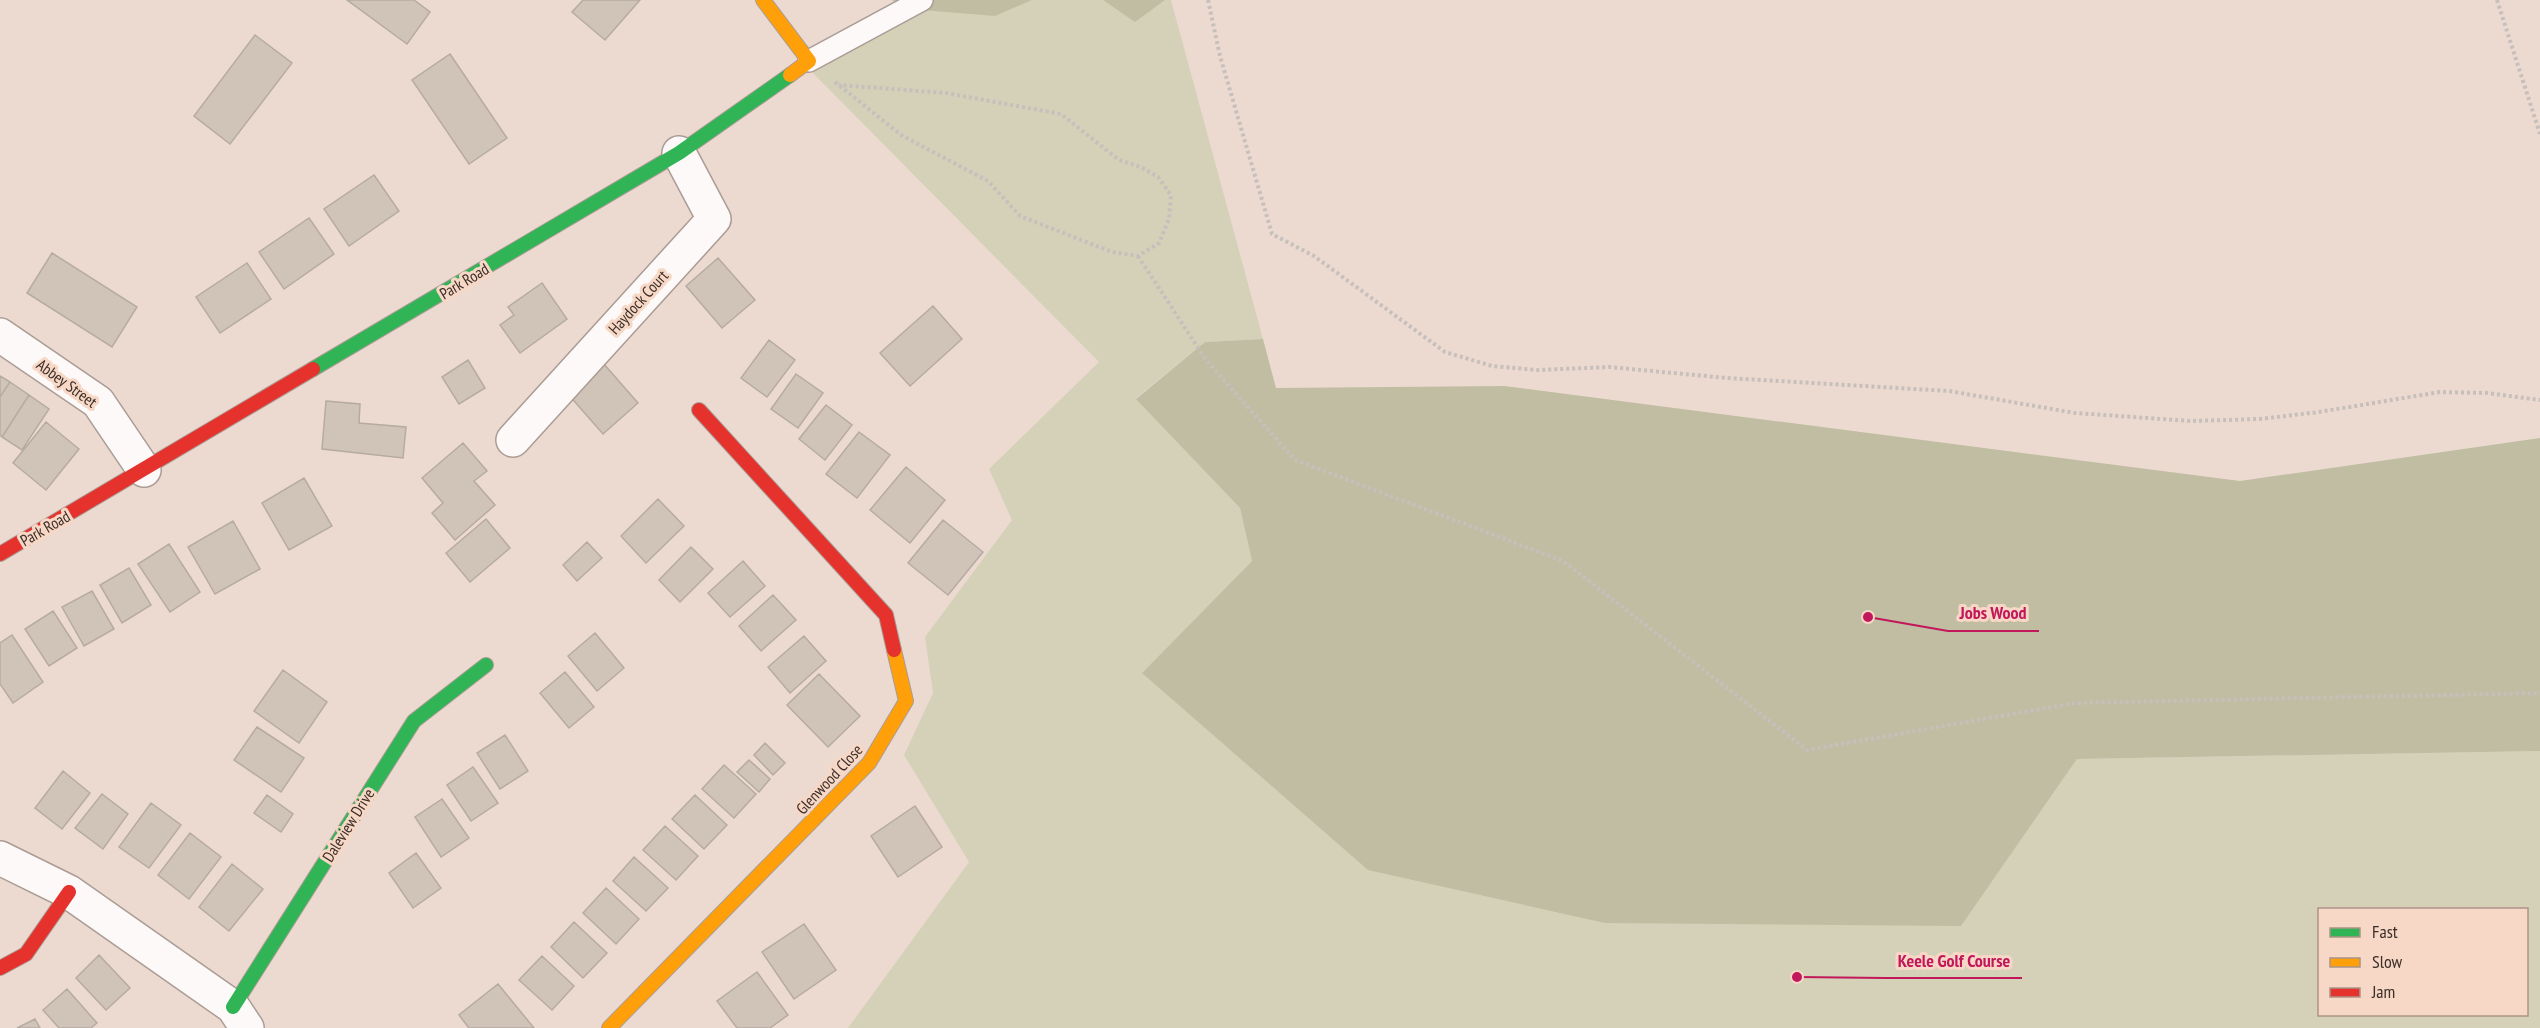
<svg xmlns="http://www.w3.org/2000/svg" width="2540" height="1028" font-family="'PT Sans Narrow',sans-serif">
<rect width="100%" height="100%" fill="#ecdad0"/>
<path fill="#d4d1b8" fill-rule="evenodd" d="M 947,0 L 1171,0 L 1263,339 L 1205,342 L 1136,398 L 1240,508 L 1252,561 L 1142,673 L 1961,926 L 2077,759 L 2540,751 L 2540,1028 L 848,1028 L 969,862 L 904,755 L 933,693 L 925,637 L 1012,520 L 989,469 L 1099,362 L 807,67 ZM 2320,910 L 2526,910 L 2526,1014 L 2320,1014 Z"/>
<path fill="#c0bda2" d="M 891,0 L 1032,0 L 995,16 L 922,10 Z
M 1103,0 L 1165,0 L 1135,22 Z
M 1263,339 L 1276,388 L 1504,386 L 2240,481 L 2540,438 L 2540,751 L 2077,759 L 1961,926 L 1605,923 L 1368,870 L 1142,673 L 1252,561 L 1240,508 L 1136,399 L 1205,342 Z"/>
<path fill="#d0c4b8" stroke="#b6aba2" stroke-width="1.5" d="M 347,0 L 414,0 L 430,12 L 407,44 Z
M 583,0 L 640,0 L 605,40 L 572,12 Z
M 255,35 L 292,63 L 230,144 L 194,116 Z
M 450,54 L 507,138 L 469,164 L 412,80 Z
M 374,175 L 399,211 L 349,246 L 324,209 Z
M 309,218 L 334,254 L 284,289 L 259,252 Z
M 52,253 L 137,307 L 112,347 L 27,293 Z
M 718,258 L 755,300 L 722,328 L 686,286 Z
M 247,263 L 271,299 L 220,333 L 196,297 Z
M 542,283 L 567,319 L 520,353 L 500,325 L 514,315 L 508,307 Z
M 933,306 L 962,339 L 910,386 L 880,353 Z
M 769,340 L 795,360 L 767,397 L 741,378 Z
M 468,360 L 485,388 L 459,404 L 442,377 Z
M 603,363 L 638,403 L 603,434 L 568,394 Z
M 796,374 L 823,393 L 798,428 L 771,409 Z
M 0,376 L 10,382 L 0,397 Z
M 10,382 L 29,395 L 2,437 L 0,435 L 0,397 Z
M 29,395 L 49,409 L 22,450 L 2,437 Z
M 326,401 L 360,404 L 359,423 L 406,427 L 403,458 L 322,449 Z
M 826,405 L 852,425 L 825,460 L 799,439 Z
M 46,422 L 79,449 L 46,490 L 13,463 Z
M 859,432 L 890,455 L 857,498 L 826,474 Z
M 463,443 L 487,471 L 474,481 L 495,505 L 455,540 L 432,513 L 443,503 L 422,478 Z
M 906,467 L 945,500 L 910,543 L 870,510 Z
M 304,478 L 332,526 L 289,550 L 262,503 Z
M 658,499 L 684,526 L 646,563 L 621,536 Z
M 486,519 L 510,548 L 470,582 L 446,553 Z
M 943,520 L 983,552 L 948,595 L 908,563 Z
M 233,521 L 260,569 L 215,594 L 188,547 Z
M 587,542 L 602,558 L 577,581 L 563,565 Z
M 169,544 L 200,592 L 170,612 L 138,564 Z
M 691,547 L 713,569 L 680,602 L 659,580 Z
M 743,561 L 765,586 L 730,617 L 708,593 Z
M 129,568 L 151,605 L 122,623 L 100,585 Z
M 92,591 L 114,629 L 84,646 L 62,607 Z
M 773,595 L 796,620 L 761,651 L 739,626 Z
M 53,611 L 77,648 L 49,666 L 25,629 Z
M 595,633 L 624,668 L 597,691 L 568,656 Z
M 12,635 L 43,682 L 13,703 L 0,684 L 0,643 Z
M 804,636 L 826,661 L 790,693 L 768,667 Z
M 283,670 L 327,702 L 299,743 L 254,711 Z
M 565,672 L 594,707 L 569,728 L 540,693 Z
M 819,674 L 860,716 L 828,747 L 787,705 Z
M 257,727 L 304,758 L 281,792 L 234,760 Z
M 505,735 L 528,771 L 500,789 L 477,753 Z
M 765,743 L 785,763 L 773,775 L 754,755 Z
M 749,760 L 770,779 L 759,792 L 737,772 Z
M 724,765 L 756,794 L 734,818 L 702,789 Z
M 473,767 L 498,803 L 471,821 L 447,785 Z
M 63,771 L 90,793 L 62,829 L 35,808 Z
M 102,794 L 128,814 L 103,849 L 75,828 Z
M 267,795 L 293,814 L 281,832 L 254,813 Z
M 695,795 L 727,825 L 704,849 L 672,819 Z
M 442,799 L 469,838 L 441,857 L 415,817 Z
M 151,803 L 181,825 L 149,868 L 119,847 Z
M 915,806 L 942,847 L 898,877 L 871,836 Z
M 665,826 L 698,856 L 676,880 L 643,850 Z
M 190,833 L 221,857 L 189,899 L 158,875 Z
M 416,853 L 441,888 L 413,908 L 389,873 Z
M 634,857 L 668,888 L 646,911 L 613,881 Z
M 232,864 L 263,889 L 229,931 L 199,907 Z
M 606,888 L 639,919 L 616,944 L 583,913 Z
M 574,922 L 607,953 L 583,978 L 551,947 Z
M 804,924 L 836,970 L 794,999 L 762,952 Z
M 99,955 L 130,988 L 106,1010 L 76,978 Z
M 542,956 L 574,986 L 552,1010 L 519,980 Z
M 757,972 L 788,1015 L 770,1028 L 737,1028 L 717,1001 Z
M 498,984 L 534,1028 L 469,1028 L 459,1015 Z
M 67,989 L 97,1023 L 91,1028 L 59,1028 L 43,1010 Z
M 35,1019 L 40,1028 L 17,1028 Z"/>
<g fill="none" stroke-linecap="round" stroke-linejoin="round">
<g stroke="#aa9c95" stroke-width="24">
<path id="lane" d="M 809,61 L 922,0"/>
</g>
<g stroke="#aa9c95" stroke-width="36">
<path id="street" d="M 0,335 L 98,402 L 144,470
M 513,440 L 714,219 L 679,153
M 0,858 L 69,892 L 233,1007 L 247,1028"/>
</g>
<g stroke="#aa9c95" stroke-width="16">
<path id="fast" d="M 313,369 L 679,153 L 790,75
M 233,1007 L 414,721 L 486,665"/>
</g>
<g stroke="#aa9c95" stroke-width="16">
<path id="slow" d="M 763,0 L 809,61 L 790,75
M 609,1028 L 869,763 L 906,701 L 894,650"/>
</g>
<g stroke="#aa9c95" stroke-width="16">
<path id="jam" d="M 699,410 L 886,615 L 894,650
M 0,554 L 313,369
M 0,968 L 26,954 L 69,892"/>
</g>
<path stroke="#c6bfbc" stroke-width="4" stroke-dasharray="3 3" stroke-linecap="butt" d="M 1208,0 L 1220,56 L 1272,234 L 1314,256 L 1445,352 L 1492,366 L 1537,370 L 1609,367 L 1727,378 L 1949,391 L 2075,413 L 2191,421 L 2260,419 L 2319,412 L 2440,392 L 2487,393 L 2540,400
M 2497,0 L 2540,134
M 835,82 L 901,135 L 988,181 L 1020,216 L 1112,252 L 1138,256 L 1159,243 L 1169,219 L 1171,195 L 1158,177 L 1141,167 L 1119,160 L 1061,114 L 946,93 L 839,85
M 1138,256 L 1206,360 L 1295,460 L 1563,561 L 1807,750 L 2075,703 L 2540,693"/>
<use href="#lane" stroke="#fcf9f8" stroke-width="21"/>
<use href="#street" stroke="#fcf9f8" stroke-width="33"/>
<use href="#fast" stroke="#30b455" stroke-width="14"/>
<use href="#slow" stroke="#ff9f0a" stroke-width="14"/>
<use href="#jam" stroke="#e5322d" stroke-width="14"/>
</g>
<g text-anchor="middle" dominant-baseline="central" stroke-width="6" stroke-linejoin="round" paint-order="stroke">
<g font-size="16" fill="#3b2f28" stroke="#f7d7c5">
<text transform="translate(464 281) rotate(-31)">Park Road</text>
<text transform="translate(638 302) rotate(-48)">Haydock Court</text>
<text transform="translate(67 383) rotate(36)">Abbey Street</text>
<text transform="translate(45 528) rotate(-30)">Park Road</text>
<text transform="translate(829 779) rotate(-47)">Glenwood Close</text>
<text transform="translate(348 825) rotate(-58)">Daleview Drive</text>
</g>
</g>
<path fill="none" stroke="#c2185b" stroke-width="2" d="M1868 617L1948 631H2039M1797 977L1885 978H2022"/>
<g fill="#c2185b" stroke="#f7d7c5" stroke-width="2">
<circle cx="1868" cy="617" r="6"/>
<circle cx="1797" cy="977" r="6"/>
</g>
<g font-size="18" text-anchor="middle" font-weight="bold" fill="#c2185b" stroke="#f7d7c5" stroke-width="6" stroke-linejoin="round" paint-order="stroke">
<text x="1993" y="619">Jobs Wood</text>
<text x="1954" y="967">Keele Golf Course</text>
</g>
<rect x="2318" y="908" width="210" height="108" fill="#f7d7c5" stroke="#ac9486" stroke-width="1.5"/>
<rect x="2330" y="928" width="30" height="9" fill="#30b455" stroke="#ac9486" stroke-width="1.5"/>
<text x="2372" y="938" font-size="18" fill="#3b2f28">Fast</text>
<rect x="2330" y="958" width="30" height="9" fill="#ff9f0a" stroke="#ac9486" stroke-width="1.5"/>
<text x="2372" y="968" font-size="18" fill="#3b2f28">Slow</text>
<rect x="2330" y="988" width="30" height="9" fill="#e5322d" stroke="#ac9486" stroke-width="1.5"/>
<text x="2372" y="998" font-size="18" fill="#3b2f28">Jam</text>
</svg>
